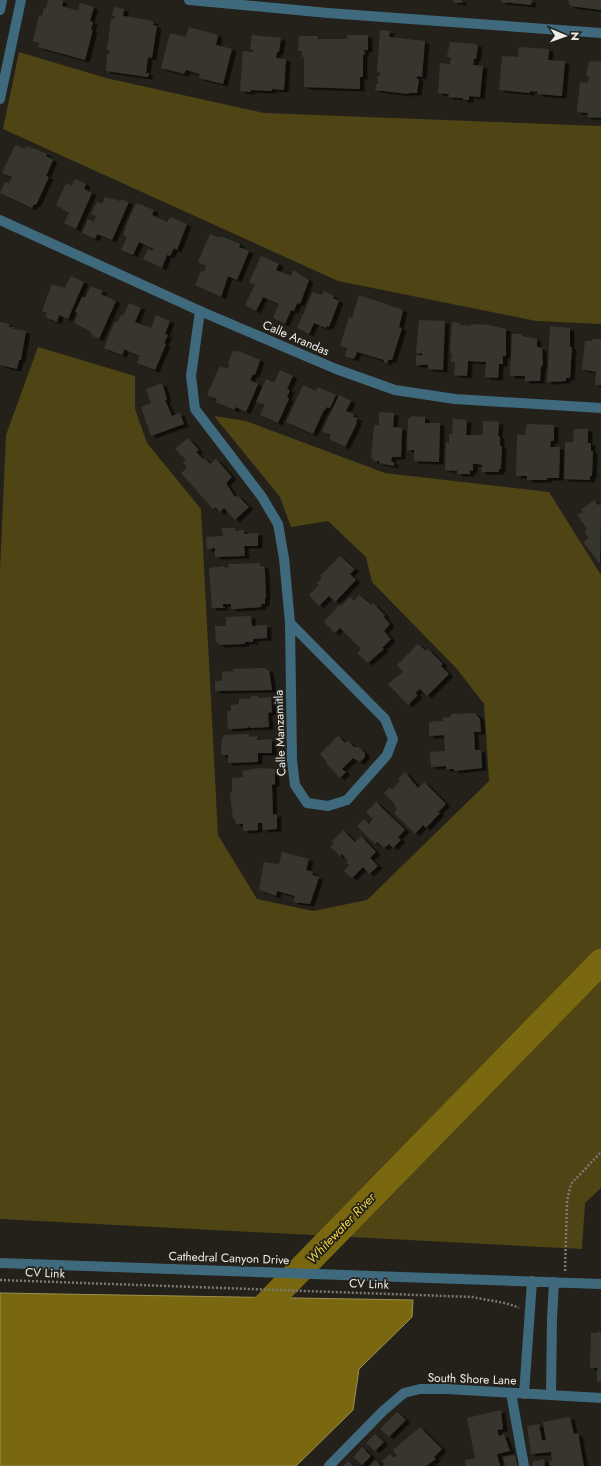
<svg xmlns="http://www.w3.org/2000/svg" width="601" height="1466" font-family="Jost,sans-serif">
<defs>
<filter id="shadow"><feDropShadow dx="4.5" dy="2.5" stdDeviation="0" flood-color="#0009"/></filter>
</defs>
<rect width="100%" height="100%" fill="#23211a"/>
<path fill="#4e4414" d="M 19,52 L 106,78 L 264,113 L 601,126 L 601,324 L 536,321 L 338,281 L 3,129 Z
M 38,347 L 135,376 L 135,409 L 147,443 L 201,509 L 218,835 L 257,899 L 313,911 L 367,900 L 489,781 L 484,704 L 457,669 L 372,582 L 366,557 L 328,521 L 291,527 L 280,497 L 214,416 L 246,421 L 385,473 L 549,492 L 601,575 L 601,1188 L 585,1203 L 582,1249 L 0,1219 L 0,571 L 6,435 Z"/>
<path fill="#796810" stroke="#9c9051" d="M 0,1293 L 413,1300 L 412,1317 L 359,1369 L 353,1410 L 296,1466 L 0,1466 Z"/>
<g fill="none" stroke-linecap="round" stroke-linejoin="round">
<path stroke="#796810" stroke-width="26" d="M 248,1323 L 601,962"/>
</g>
<path fill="#38362e" filter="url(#shadow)" d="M 48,0 L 63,0 L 62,6 L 78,11 L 80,3 L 94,7 L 90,21 L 93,22 L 91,30 L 93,30 L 85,60 L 38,47 L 39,43 L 33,41 L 39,15 L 42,16 L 44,8 L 46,9 Z
M 453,0 L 462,0 L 462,3 L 453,2 Z
M 501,0 L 532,0 L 531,5 L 501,2 Z
M 568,0 L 601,0 L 601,10 L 570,6 Z
M 114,7 L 124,9 L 123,16 L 148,20 L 154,22 L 153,25 L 157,26 L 152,58 L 148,57 L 146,73 L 149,73 L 148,77 L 106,71 L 107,54 L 109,54 L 110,51 L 107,50 L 111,19 L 114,19 L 115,16 L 112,15 Z
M 189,27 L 218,35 L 216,45 L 232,49 L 223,84 L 199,78 L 200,74 L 186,70 L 184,74 L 161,68 L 170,33 L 186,37 Z
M 380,30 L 390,31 L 389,37 L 425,41 L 422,77 L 417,76 L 417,79 L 419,79 L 417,93 L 409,93 L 408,94 L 375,90 L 376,84 L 378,84 L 377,76 L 380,76 L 380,73 L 377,72 Z
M 252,35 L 281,38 L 279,52 L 277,52 L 276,58 L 286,59 L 284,90 L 272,89 L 272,91 L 251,90 L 251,92 L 240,91 L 243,51 L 253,52 L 253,50 L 250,49 Z
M 347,35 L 368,35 L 368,50 L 364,50 L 365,54 L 363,55 L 363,77 L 360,77 L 360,89 L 304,87 L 304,57 L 302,57 L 302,51 L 298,51 L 299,36 L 318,36 L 318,39 L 347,39 Z
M 450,42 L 476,44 L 478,46 L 476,59 L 474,59 L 473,65 L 483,66 L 480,97 L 469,96 L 469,100 L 463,100 L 463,98 L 448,97 L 449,94 L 438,93 L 440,63 L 450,64 L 451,57 L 447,57 Z
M 519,47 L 549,49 L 548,60 L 565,61 L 562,96 L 537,94 L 538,92 L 530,91 L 530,93 L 499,90 L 502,56 L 518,57 Z
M 589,61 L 601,62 L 601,118 L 587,117 L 588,113 L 577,112 L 580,82 L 588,83 L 589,76 L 586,76 Z
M 15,145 L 25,149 L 26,146 L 36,149 L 47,154 L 46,156 L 53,160 L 46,176 L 49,177 L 36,205 L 34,204 L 32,208 L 0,193 L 5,182 L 9,183 L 12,177 L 2,173 Z
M 75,179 L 86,184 L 84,189 L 92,193 L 76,229 L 64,223 L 69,213 L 56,205 L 66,183 L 72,186 Z
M 105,197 L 120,201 L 121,199 L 129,202 L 112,240 L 97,234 L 95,239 L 82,233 L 88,219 L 94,222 L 96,216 L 91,214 L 97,202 L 102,204 Z
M 137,203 L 154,210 L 152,215 L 167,222 L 170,217 L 187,224 L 177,250 L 174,248 L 170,256 L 167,255 L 162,268 L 143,259 L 148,249 L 153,251 L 154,249 L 139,242 L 133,255 L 121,250 L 127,237 L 123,235 L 126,228 L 125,228 L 135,205 Z
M 210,234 L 220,238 L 221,236 L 240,244 L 239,247 L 249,251 L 237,280 L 228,276 L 221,297 L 195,285 L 201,271 L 204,272 L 206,266 L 198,262 Z
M 261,256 L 279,264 L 276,270 L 291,276 L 293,270 L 309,280 L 300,304 L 297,303 L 294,311 L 291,310 L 285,324 L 273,318 L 279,304 L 263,297 L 256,311 L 245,305 L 255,285 L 249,282 Z
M 71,276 L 84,282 L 68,319 L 59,315 L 57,322 L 45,317 L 47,313 L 42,311 L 52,284 L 65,288 Z
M 91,286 L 103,291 L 101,294 L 116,301 L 99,339 L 91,335 L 92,333 L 84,328 L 74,323 L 78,313 L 75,312 L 82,297 L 85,298 Z
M 324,291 L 334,296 L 333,298 L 339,301 L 329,327 L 327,326 L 326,328 L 314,323 L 309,334 L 297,328 L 313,292 L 322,295 Z
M 359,295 L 403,310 L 399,327 L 402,328 L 392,360 L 388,360 L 387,363 L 384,362 L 384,360 L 357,352 L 354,359 L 345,356 L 347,348 L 340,346 L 349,317 L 352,318 Z
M 129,303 L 141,308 L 135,322 L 151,328 L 156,315 L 170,321 L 165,334 L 168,335 L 164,343 L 166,344 L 155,370 L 137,363 L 140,356 L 123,349 L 124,351 L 122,355 L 104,348 L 115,321 L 117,323 L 121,315 L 123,316 Z
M 419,320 L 445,321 L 443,370 L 428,369 L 428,365 L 416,365 L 416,355 L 422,356 L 422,353 L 416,353 Z
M 0,322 L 9,324 L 9,327 L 14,327 L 13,329 L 26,331 L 21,360 L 19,360 L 17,369 L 0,365 Z
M 452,322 L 460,323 L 460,325 L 471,326 L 471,324 L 489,325 L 506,329 L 506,356 L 503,356 L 503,364 L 499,364 L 498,378 L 485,377 L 486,362 L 468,361 L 467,376 L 454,375 L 455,362 L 451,362 L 452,353 L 450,353 Z
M 550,326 L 570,328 L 570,347 L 572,347 L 570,378 L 566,378 L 566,381 L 547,382 Z
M 512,334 L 522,334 L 522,336 L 537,339 L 537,347 L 542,348 L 543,364 L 541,367 L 540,381 L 525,381 L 525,376 L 510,376 Z
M 592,339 L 601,339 L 601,385 L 595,385 L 596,372 L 582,369 L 585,341 L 592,341 Z
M 236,350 L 260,360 L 255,375 L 253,374 L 250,380 L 258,384 L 246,412 L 236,407 L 234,410 L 216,402 L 217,399 L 207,395 L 220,366 L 227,369 L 230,364 L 228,363 L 233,351 L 236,352 Z
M 280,370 L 293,376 L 287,389 L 290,390 L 287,397 L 289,399 L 278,423 L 260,415 L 265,405 L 256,402 L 266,379 L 274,383 Z
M 162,383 L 167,399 L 165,400 L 172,416 L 180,413 L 184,424 L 151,436 L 141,407 L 151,403 L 146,389 Z
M 303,385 L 316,391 L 318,387 L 336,395 L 330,408 L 327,407 L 323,412 L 313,434 L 286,422 Z
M 339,395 L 351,401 L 346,411 L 354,414 L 353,417 L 358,418 L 356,422 L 357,423 L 345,447 L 329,439 L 331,435 L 322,431 Z
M 379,412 L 394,413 L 393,427 L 402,428 L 401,457 L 392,457 L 391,462 L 394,462 L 394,466 L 379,463 L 379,461 L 373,461 L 373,458 L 371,458 L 374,425 L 379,425 Z
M 411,416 L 425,417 L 425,423 L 440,423 L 439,462 L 414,461 L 414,450 L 407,450 L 408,418 L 411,418 Z
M 453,419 L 467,420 L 466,435 L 483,435 L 483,421 L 499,422 L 498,436 L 500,436 L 500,446 L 502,446 L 501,469 L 499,469 L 499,472 L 481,472 L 482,465 L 477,464 L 473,464 L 473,471 L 470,470 L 470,474 L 457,474 L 457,471 L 445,470 L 446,442 L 449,443 L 449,434 L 452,434 Z
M 527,424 L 554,425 L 554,441 L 551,441 L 550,447 L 560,447 L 559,478 L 547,478 L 547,480 L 527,480 L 527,476 L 516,476 L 517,435 L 525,435 Z
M 574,429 L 588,429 L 588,443 L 591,443 L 591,451 L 593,451 L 592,476 L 590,476 L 590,480 L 564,479 L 565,442 L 573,442 Z
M 188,438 L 199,450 L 196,452 L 203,459 L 204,458 L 210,464 L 216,459 L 232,477 L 226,483 L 235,497 L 237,495 L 249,507 L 235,520 L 224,508 L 220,512 L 215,507 L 213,509 L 181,473 L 187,468 L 183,462 L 186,460 L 175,449 Z
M 594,500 L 598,505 L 600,504 L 601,506 L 600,564 L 583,542 L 589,538 L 584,532 L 587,529 L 577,515 L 583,512 L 581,510 Z
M 222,528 L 235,528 L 236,531 L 244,530 L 244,534 L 258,533 L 258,546 L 244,546 L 245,556 L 215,557 L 215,548 L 207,549 L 206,537 L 223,536 Z
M 340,556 L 355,569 L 350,574 L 356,580 L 335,602 L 329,596 L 319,606 L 309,595 L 319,585 L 317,583 L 322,578 L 320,576 Z
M 260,563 L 260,566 L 264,566 L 265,572 L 266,598 L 265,598 L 265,604 L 261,604 L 262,607 L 231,609 L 231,604 L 223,604 L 223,607 L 226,608 L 212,608 L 209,568 L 224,566 L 225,568 L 229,567 L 228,564 Z
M 359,595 L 372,605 L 373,603 L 385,615 L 384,617 L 390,624 L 384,631 L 391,639 L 382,648 L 384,649 L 368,663 L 357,653 L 361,649 L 340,628 L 335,633 L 324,622 L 340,604 L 341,606 L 350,597 L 354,601 Z
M 251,616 L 252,626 L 267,625 L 267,638 L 253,639 L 253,642 L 245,642 L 245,644 L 220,645 L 216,642 L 215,626 L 226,626 L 226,617 Z
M 418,644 L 426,651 L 428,649 L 443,664 L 441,666 L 449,674 L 427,696 L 420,689 L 415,693 L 418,695 L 408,705 L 388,684 L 403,672 L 397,665 Z
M 266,668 L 266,670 L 269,670 L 272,690 L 215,691 L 215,681 L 222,681 L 222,673 L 225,671 L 234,672 L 233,669 Z
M 251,696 L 258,696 L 258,698 L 271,697 L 272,712 L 268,713 L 269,727 L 250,728 L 250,725 L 248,728 L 228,729 L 227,711 L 231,711 L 231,705 L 239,704 L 239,699 L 251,698 Z
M 475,713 L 480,719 L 481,732 L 474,732 L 475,750 L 481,750 L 482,768 L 454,771 L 454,769 L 446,769 L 446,766 L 431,767 L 430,752 L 445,751 L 444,735 L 429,736 L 429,722 L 443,721 L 442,718 L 451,717 L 451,714 Z
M 249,734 L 249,737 L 257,736 L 257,740 L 272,739 L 272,753 L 258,753 L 258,762 L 228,763 L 228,755 L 221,755 L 222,737 L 225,737 L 224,735 Z
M 338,736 L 345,743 L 348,741 L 354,747 L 359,747 L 365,753 L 365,757 L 360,762 L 353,758 L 342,769 L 346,772 L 340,778 L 326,763 L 327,762 L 320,754 Z
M 261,768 L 275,769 L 275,784 L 272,785 L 273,815 L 277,814 L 277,829 L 263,830 L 262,823 L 258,823 L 258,830 L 243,831 L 243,824 L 236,824 L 235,819 L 233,819 L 230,792 L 232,792 L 232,778 L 243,777 L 242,771 Z
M 405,772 L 418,788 L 424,782 L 446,804 L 438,812 L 440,813 L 426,828 L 423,825 L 415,834 L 394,813 L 397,809 L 394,806 L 395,804 L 384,793 L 390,787 L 392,790 L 400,781 L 398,779 Z
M 376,802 L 405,830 L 398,837 L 401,840 L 393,848 L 389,844 L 384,848 L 377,842 L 375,844 L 357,826 L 364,819 L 369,824 L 373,819 L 366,812 Z
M 343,830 L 355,842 L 361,836 L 376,852 L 370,858 L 378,866 L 369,874 L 363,867 L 352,878 L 344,871 L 349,865 L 346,862 L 348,861 L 342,854 L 340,856 L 330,847 L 334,843 L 332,841 Z
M 282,852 L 309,859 L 306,870 L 313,872 L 312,875 L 319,877 L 310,904 L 293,902 L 295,896 L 277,891 L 276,896 L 259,890 L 264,862 L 279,864 Z
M 599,1331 L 601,1332 L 601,1382 L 597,1382 L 597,1368 L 590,1368 L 591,1333 L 599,1333 Z
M 501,1410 L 503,1429 L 497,1430 L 499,1436 L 504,1434 L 510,1451 L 497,1454 L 500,1466 L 466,1466 L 465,1460 L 475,1458 L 467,1418 Z
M 397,1412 L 406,1420 L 389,1437 L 380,1429 Z
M 570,1417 L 574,1434 L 578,1433 L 584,1466 L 550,1466 L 549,1461 L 552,1461 L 551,1452 L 531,1454 L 527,1426 L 539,1424 L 542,1440 L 546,1440 L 543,1422 Z
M 420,1427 L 442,1449 L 434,1457 L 436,1459 L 426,1466 L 383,1466 L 385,1464 L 382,1461 L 390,1454 L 394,1458 L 397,1455 L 393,1450 Z
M 375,1434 L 384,1442 L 375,1451 L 366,1443 Z
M 362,1447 L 371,1456 L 362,1465 L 353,1457 Z
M 515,1455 L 518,1466 L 505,1466 L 503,1457 Z
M 544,1459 L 545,1466 L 533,1466 L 532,1462 Z
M 375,1460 L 381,1466 L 369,1466 Z
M 348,1461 L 354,1466 L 343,1466 Z"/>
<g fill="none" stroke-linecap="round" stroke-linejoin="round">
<path stroke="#7c7a74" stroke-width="2.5" stroke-dasharray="2 2" stroke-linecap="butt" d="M 565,1271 L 567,1201 L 571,1184 L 601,1152
M 0,1280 L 473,1297 C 488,1301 504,1301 519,1308"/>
<path stroke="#3f697d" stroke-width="10" d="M 189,0 L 328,13 L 601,33
M 0,10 L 2,0
M 0,99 L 21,0
M 0,220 L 200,311 L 336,369 L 395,390 L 455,399 L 601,408
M 200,311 L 191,376 L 195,409 L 262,497 L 278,524 L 284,558 L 290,623
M 290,623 L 385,719 L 393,739 L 387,755 L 347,800 L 328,806 L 307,803 L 295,785 L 292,760 Z
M 0,1263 L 601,1284
M 511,1393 L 524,1466
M 524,1394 L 532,1281
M 551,1395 L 552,1318 L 554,1282
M 329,1466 L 383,1411 L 404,1393 L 420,1389 L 447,1389 L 601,1398"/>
</g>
<g text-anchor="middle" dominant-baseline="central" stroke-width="3.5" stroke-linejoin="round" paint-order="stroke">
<g font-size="12" fill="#eeede8" stroke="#23211a">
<text transform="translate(296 338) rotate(23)">Calle Arandas</text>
<text transform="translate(280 733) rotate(-92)">Calle Manzamitla</text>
<text transform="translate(229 1258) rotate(2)">Cathedral Canyon Drive</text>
<text transform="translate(45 1273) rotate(2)">CV Link</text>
<text transform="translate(369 1284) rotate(2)">CV Link</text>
<text transform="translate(472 1379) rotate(2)">South Shore Lane</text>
</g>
<g font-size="13" font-style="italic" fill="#eed143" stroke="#23211a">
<text transform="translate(341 1228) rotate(-46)">Whitewater River</text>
</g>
</g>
<g transform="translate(565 36) rotate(92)" stroke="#23211a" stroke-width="3" paint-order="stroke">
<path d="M0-3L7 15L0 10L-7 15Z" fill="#eeede8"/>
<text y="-6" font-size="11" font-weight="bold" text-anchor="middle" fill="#eeede8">N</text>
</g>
</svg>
